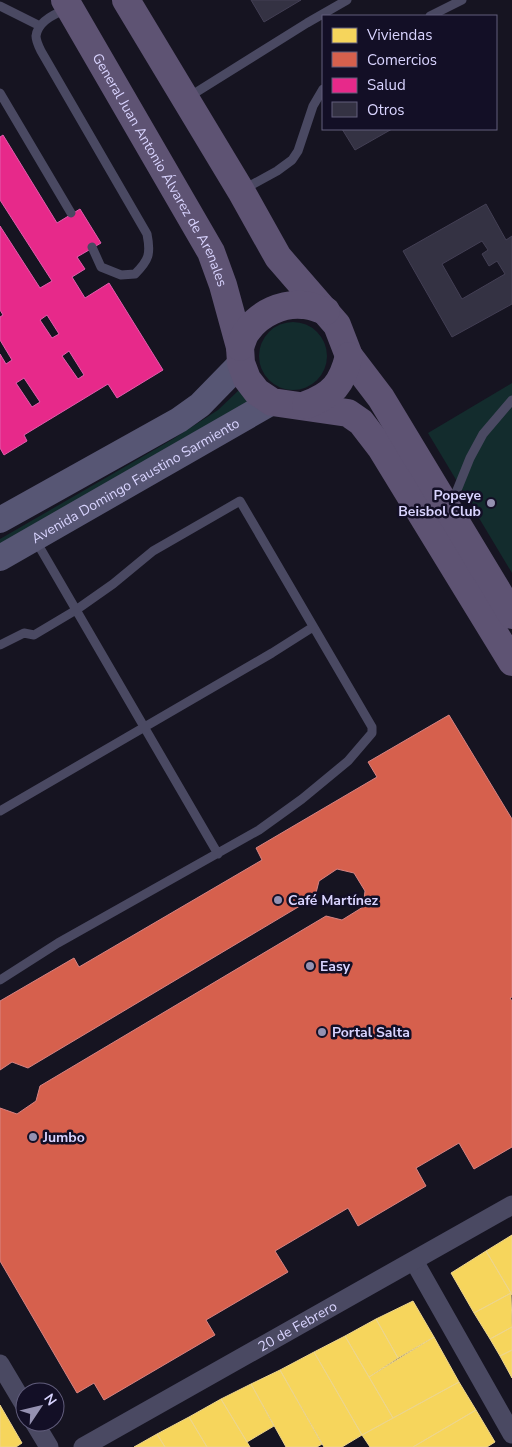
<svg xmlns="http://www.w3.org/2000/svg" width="512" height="1447" font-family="'Nunito Sans',sans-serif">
<rect width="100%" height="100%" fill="#161421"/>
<path fill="#132c2d" d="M259 356a34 34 0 1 1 68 0a34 34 0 1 1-68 0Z
M 512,383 L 512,573 L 428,433 Z
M 239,390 L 252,406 L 0,548 L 0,539 L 173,439 L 218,410 Z"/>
<path fill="#f6d55c" stroke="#edd58d" d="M 512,1235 L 512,1295 L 486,1251 Z
M 486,1251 L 511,1293 L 474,1313 L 451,1273 Z
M 511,1293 L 512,1327 L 490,1339 L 474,1313 Z
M 413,1301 L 434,1337 L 398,1358 L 376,1319 Z
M 376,1319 L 398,1358 L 369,1377 L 345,1336 Z
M 512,1327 L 512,1350 L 500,1356 L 490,1339 Z
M 345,1336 L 393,1418 L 362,1435 L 314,1352 Z
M 434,1337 L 459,1382 L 393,1418 L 369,1377 Z
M 512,1350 L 512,1378 L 500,1356 Z
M 314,1352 L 362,1435 L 342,1447 L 324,1447 L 280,1370 Z
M 280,1370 L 322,1444 L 317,1447 L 286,1447 L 251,1384 Z
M 459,1382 L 476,1410 L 413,1447 L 370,1447 L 362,1435 Z
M 251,1384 L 274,1426 L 247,1442 L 221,1399 Z
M 221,1399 L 247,1442 L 250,1447 L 207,1447 L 189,1417 Z
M 0,1405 L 22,1443 L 16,1447 L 0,1447 Z
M 476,1410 L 495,1442 L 487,1447 L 413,1447 Z
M 189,1417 L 207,1447 L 165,1447 L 157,1434 Z
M 157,1434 L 165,1447 L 134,1447 Z"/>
<path fill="#d6604d" stroke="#d78382" d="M 449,715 L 512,819 L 512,997 L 510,998 L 512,1001 L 512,1147 L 474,1169 L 459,1143 L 416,1168 L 426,1186 L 358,1226 L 348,1208 L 275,1251 L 288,1272 L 206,1320 L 215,1335 L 104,1400 L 94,1383 L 77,1393 L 0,1261 L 0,1108 L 17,1114 L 36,1101 L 40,1086 L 326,916 L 342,920 L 363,907 L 365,891 L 354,873 L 337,869 L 319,881 L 315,897 L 28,1068 L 12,1062 L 0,1070 L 0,1001 L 74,958 L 79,967 L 262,860 L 256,848 L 377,777 L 368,762 Z"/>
<path fill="#e7298a" stroke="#e35cad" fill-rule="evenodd" d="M 3,135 L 57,223 L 80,209 L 101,243 L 77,257 L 85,269 L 72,277 L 85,298 L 109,283 L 163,370 L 117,398 L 108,384 L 24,435 L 27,441 L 4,455 L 0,448 L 0,354 L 6,364 L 12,360 L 0,340 L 0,317 L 3,315 L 0,310 L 0,226 L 40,288 L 52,281 L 0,200 L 0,137 ZM 47,315 L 59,334 L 52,338 L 40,320 ZM 69,351 L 84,375 L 78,379 L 62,356 ZM 24,378 L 40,402 L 32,407 L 16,383 Z"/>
<path fill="#343243" stroke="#433f54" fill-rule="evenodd" d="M 251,0 L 301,0 L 264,22 Z
M 342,129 L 392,129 L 355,150 Z
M 486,204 L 506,240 L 512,236 L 512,304 L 452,337 L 403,251 ZM 482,241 L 488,250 L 482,254 L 489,266 L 497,261 L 505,274 L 462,299 L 442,264 Z"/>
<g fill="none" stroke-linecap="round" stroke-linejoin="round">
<path stroke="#4a4962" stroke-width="9" d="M 0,6 L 40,26
M 68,9 C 56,13 38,21 36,36 C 36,41 39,47 41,51 L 147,234 C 151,254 149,260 135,274 L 121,275 L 101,267 L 92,247
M 430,16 L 462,0
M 0,93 L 71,213
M 187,98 L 307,23 L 347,0
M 244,189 L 277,171 L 292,160 L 298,151 L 313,106 L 323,89
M 451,505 L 470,458 L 483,434 L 512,400
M 36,541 L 218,854
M 0,645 L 24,633 L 34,635 L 76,610 L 113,584 L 153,551 L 240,501 L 372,727 L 372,733 L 348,761 L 302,799 L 259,830 L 58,943 L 0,980
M 0,811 L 272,653 L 313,627"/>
<g stroke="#4a4962" stroke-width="19">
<path d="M 414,1261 L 512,1434"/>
<path d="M 0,1364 L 25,1406"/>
<path d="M 34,1422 L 49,1447"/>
<path id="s1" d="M 83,1447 L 512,1205"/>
</g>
<g stroke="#575674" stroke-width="26">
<path d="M 0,520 L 179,420 L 200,405 L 241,363"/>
<path id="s2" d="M 0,558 L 272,402"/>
</g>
<g stroke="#5e5373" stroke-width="28">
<path id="s3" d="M 65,0 L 211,252 L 223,285 L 240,347 L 241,363 L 247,379 L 257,392 L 272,402 L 348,413 L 361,422 L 381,448 L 512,662"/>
<path d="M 126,0 L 241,191 L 278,257 L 337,325 L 349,356 L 381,398 L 512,615"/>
<path d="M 240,347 C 242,342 244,334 248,330 C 260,313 283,303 303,305 C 310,305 319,309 326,311"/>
<path d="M 306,405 C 333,395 342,384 349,356"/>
</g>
</g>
<g fill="#9591b1" stroke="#130f26" stroke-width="2">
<circle cx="491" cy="503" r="5"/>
<circle cx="278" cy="900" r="5"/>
<circle cx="310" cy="966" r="5"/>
<circle cx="322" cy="1032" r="5"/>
<circle cx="33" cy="1137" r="5"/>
</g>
<g text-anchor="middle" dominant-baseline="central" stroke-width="5" stroke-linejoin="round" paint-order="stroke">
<g font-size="14" fill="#d9d4ff" stroke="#130f26">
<text stroke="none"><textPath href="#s3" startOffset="195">General Juan Antonio Álvarez de Arenales</textPath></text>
<text stroke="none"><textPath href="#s2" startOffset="156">Avenida Domingo Faustino Sarmiento</textPath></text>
<text stroke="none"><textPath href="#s1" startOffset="246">20 de Febrero</textPath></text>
</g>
<g font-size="14" font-weight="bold" fill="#d9d4ff" stroke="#130f26" text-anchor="start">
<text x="481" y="495" text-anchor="end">Popeye<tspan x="481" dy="16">Beisbol Club</tspan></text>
<text x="288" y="900">Café Martínez</text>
<text x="320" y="966">Easy</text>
<text x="332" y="1032">Portal Salta</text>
<text x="43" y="1137">Jumbo</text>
</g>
</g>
<rect x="322" y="15" width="175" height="115" fill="#130f26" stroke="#625e7d"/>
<rect x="332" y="28" width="25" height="15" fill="#f6d55c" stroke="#625e7d"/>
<text x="367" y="40" font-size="15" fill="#d9d4ff">Viviendas</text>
<rect x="332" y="52" width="25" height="15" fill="#d6604d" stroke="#625e7d"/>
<text x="367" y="65" font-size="15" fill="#d9d4ff">Comercios</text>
<rect x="332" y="78" width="25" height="15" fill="#e7298a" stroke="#625e7d"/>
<text x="367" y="90" font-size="15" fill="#d9d4ff">Salud</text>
<rect x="332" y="102" width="25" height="15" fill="#343243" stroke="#625e7d"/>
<text x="367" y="115" font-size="15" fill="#d9d4ff">Otros</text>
<g transform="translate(40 1407) rotate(55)"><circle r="24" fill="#130f26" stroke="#625e7d"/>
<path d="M0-4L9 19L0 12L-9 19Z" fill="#9591b1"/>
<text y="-8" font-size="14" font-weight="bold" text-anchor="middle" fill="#d9d4ff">N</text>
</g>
</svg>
